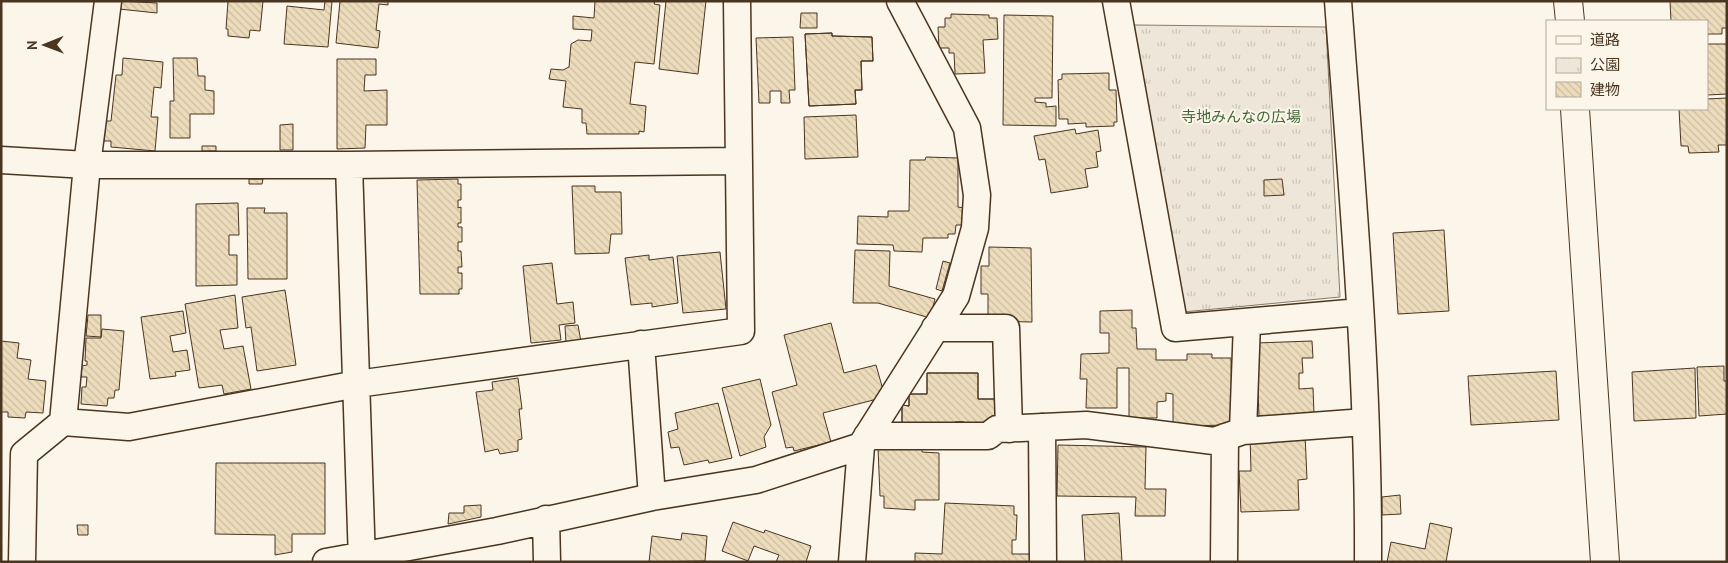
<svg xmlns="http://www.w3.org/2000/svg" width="1728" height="563" font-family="'PT Sans','Noto Sans JP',sans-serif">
<defs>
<pattern id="park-tufts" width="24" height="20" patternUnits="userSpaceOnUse" patternTransform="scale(1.25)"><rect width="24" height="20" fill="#ede6d9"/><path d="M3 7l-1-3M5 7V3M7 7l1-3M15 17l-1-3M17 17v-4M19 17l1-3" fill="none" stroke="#cdc6ba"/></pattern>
<pattern id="building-back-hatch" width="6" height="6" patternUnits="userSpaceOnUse" patternTransform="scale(1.25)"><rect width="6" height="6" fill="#ecdcbc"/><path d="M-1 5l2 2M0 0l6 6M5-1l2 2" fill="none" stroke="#ccbda1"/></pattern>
</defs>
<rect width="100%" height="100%" fill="#fbf6e9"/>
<path fill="url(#park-tufts)" stroke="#887966" d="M 1134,25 L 1326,27 L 1340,297 L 1183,312 Z"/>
<path fill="url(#building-back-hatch)" stroke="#4a3520" d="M 120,1 L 157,3 L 157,13 L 119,9 Z
M 228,1 L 263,1 L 260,31 L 250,30 L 249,38 L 228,36 L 228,29 L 226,29 Z
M 325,1 L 332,1 L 328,47 L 284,44 L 287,6 L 324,10 Z
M 340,1 L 388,1 L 388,5 L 379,4 L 376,30 L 380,31 L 378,48 L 336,43 Z
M 595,1 L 655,1 L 654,4 L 660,5 L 654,64 L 635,62 L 630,104 L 646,106 L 644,132 L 639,131 L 639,134 L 587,134 L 586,123 L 582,123 L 582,109 L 563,107 L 566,81 L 549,79 L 551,69 L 563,70 L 569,67 L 571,44 L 578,40 L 591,41 L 592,30 L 573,29 L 573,16 L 594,18 Z
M 666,1 L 706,1 L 698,74 L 659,69 Z
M 1670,1 L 1727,1 L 1727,28 L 1722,28 L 1722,34 L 1708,34 L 1707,40 L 1707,21 L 1671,21 Z
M 801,13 L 817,13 L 817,28 L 800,28 Z
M 951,14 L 989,15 L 989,18 L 997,18 L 998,39 L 983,40 L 985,73 L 955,74 L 954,53 L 949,53 L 949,48 L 939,48 L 938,27 L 945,27 L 945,18 L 951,18 Z
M 1004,15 L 1053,16 L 1052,98 L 1035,98 L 1035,102 L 1046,103 L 1046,107 L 1056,106 L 1056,126 L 1003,125 Z
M 832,33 L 832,36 L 872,37 L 873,61 L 861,61 L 862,90 L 855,90 L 856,104 L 809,106 L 805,34 Z
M 832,33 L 832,36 L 872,37 L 873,61 L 861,61 L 862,90 L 855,90 L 856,104 L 809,106 L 805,34 Z
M 793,37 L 795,90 L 789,90 L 790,103 L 781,103 L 781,91 L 770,91 L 770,103 L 759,103 L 756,38 Z
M 1707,44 L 1727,44 L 1727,94 L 1707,95 Z
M 123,58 L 163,62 L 161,88 L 154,87 L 151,117 L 158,117 L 155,151 L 111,147 L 111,141 L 104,141 L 106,121 L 111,121 L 116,75 L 122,75 Z
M 173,58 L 197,58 L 198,76 L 205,76 L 205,90 L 214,91 L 214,114 L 190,114 L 190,138 L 170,138 L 170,101 L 174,101 Z
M 337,59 L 376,59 L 376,75 L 365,75 L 364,91 L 387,90 L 387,125 L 366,125 L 365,148 L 337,149 Z
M 1109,73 L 1109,90 L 1116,90 L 1117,122 L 1114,122 L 1114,126 L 1086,127 L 1086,123 L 1068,124 L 1068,119 L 1059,119 L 1058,80 L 1062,79 L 1062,74 Z
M 1727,98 L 1727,145 L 1718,145 L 1719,152 L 1689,153 L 1688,146 L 1681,146 L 1679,109 L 1707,109 L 1707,99 Z
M 856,115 L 858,157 L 805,159 L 804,117 Z
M 293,124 L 293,150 L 280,150 L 280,125 Z
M 1075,129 L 1076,134 L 1098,130 L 1101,151 L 1096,152 L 1098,167 L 1085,169 L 1088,187 L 1051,193 L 1045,159 L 1039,160 L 1034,136 Z
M 202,146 L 216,146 L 216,151 L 202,151 Z
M 926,157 L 958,158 L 958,207 L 964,208 L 963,225 L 956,225 L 955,234 L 948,234 L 948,238 L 923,238 L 922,252 L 894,251 L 893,245 L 857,244 L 858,216 L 888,217 L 888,211 L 909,211 L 910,160 L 925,160 Z
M 249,179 L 263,179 L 262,184 L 249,184 Z
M 458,179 L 458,184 L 461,184 L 461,200 L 458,200 L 458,208 L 461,207 L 461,223 L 458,223 L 458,227 L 462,227 L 462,242 L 458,242 L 458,251 L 461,251 L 462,267 L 458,267 L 458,273 L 462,273 L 462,289 L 459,289 L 459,294 L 420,294 L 417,180 Z
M 1282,179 L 1284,195 L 1264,196 L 1264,180 Z
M 572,186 L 595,186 L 595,192 L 621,192 L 622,234 L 611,234 L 609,253 L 575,254 Z
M 238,203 L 239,235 L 229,235 L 229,255 L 237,255 L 237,285 L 196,286 L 196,204 Z
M 247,208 L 265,208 L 264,213 L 287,213 L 287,279 L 248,279 Z
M 1444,230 L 1449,311 L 1398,314 L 1393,233 Z
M 989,247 L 1031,248 L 1032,322 L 988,321 L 988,294 L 981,294 L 981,266 L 989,266 Z
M 855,250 L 890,251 L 889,286 L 935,299 L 930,318 L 878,303 L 853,303 Z
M 720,252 L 726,309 L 683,313 L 677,256 Z
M 649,255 L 649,260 L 673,257 L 678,303 L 652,307 L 652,303 L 631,305 L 625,258 Z
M 943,261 L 950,263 L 942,291 L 936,289 Z
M 552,263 L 557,304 L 573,302 L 575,323 L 559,325 L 561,340 L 531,343 L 523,266 Z
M 285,290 L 296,365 L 257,371 L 251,327 L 246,328 L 242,297 Z
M 235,295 L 238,328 L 220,330 L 224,349 L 243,346 L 251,389 L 224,394 L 222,385 L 199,388 L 185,304 Z
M 1132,310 L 1132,328 L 1136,328 L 1137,349 L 1156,349 L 1156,360 L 1187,360 L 1187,354 L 1212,354 L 1212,358 L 1231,358 L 1232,425 L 1173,426 L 1173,394 L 1166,393 L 1166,401 L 1157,402 L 1157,418 L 1129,418 L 1129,368 L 1117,368 L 1117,408 L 1086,408 L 1087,379 L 1080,379 L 1081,354 L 1109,353 L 1109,333 L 1100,333 L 1100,311 Z
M 183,311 L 186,333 L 170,336 L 173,352 L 187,350 L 190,370 L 175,372 L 176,376 L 150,379 L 141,317 Z
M 88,315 L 101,315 L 101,337 L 86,336 Z
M 831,323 L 844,373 L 876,365 L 885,397 L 823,413 L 831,442 L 794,451 L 793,447 L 786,448 L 772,392 L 797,385 L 784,335 Z
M 578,325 L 581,342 L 566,343 L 565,326 Z
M 102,329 L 124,331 L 119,390 L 115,390 L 114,398 L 108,398 L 107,406 L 81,404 L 82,387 L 86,387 L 87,377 L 81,377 L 82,366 L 87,365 L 87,361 L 85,361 L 86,338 L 101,338 Z
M 1,341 L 19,343 L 17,358 L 31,360 L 28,379 L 46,381 L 43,413 L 26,412 L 25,418 L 8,417 L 8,412 L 1,412 Z
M 1312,341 L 1313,358 L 1302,358 L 1303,373 L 1299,373 L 1299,389 L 1313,388 L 1314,414 L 1259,416 L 1256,343 Z
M 1724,366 L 1724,381 L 1727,381 L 1727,414 L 1699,416 L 1697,367 Z
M 1695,368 L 1696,418 L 1634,421 L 1632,372 Z
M 1556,371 L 1559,420 L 1471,425 L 1468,376 Z
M 927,373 L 978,373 L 978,399 L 1000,399 L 1002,420 L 992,425 L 964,426 L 964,422 L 955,422 L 955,427 L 902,430 L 902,405 L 909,406 L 909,394 L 927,394 Z
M 927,373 L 978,373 L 978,399 L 1000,399 L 1002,420 L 992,425 L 964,426 L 964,422 L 955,422 L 955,427 L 902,430 L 902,405 L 909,406 L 909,394 L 927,394 Z
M 518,378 L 522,409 L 519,409 L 522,439 L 518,440 L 518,451 L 500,454 L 498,449 L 485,452 L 476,392 L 493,390 L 492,382 Z
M 760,379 L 771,425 L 764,437 L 766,447 L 740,456 L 722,388 Z
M 718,403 L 732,458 L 709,463 L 708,460 L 684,465 L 679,447 L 671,448 L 668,432 L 678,429 L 675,413 Z
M 1305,434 L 1307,479 L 1298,480 L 1299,510 L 1241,512 L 1239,471 L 1251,471 L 1250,436 Z
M 1058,445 L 1146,447 L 1145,489 L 1166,489 L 1165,516 L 1135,516 L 1136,497 L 1057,496 Z
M 878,448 L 922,448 L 922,452 L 939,453 L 939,500 L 915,500 L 915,510 L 884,508 L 884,496 L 880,496 Z
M 216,463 L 325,463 L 325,534 L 292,534 L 292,552 L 275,555 L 275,535 L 215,534 Z
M 1400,495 L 1401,514 L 1382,515 L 1382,497 Z
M 945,503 L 1014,506 L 1014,515 L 1017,515 L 1016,540 L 1012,540 L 1012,554 L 1034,554 L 1034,562 L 915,562 L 915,553 L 942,554 Z
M 481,505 L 481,517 L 448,524 L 449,513 L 464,513 L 464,506 Z
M 1119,513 L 1122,562 L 1085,562 L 1082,515 Z
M 733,522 L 764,533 L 765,530 L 811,546 L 806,562 L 776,562 L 779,555 L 754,546 L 748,561 L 722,551 Z
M 1430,523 L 1452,528 L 1446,562 L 1387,562 L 1391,542 L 1425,549 Z
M 77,525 L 88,525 L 88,535 L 78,535 Z
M 682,533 L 707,536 L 705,561 L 649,562 L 652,536 L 681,540 Z"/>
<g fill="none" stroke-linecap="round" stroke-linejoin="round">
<g stroke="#4a3520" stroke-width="29">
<path id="minor" d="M 1116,1 L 1175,328 L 1360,312
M 1338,1 C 1352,188 1369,375 1368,562
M 1,160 L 87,165 L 349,165 L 362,562
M 349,165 L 739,161
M 935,328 L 1006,328 L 1009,429
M 641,344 L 652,497
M 63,422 L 129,427 L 357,384 L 741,331 L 737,1
M 1042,427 L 1043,562
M 1243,431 L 1247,322
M 867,436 L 988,436 L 997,429 L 1086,425 L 1214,441 L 1243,431 L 1365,422
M 546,519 L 547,562
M 22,562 L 24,454 L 63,422 L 87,165 L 108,1
M 326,562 L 497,531 L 652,497 L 756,480 L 861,446
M 852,562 L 861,446 L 956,296 L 975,228 L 977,195 L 967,128 L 900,1
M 1224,562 L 1225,437"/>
</g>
<g stroke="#4a3520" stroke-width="30">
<path id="tertiary" d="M 1568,1 L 1570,21
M 1575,109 L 1605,562"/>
</g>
<use href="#minor" stroke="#fbf6e9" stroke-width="26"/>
<use href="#tertiary" stroke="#fbf6e9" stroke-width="28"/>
</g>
<g text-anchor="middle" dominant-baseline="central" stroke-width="4" stroke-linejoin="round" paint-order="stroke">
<g font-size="15" fill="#436837" stroke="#fbf6e9">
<text x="1241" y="116">寺地みんなの広場</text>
</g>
</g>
<rect width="1728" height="563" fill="none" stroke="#4a3520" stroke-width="5"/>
<rect x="1546" y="20" width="162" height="90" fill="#fbf6e9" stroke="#b4a999"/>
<rect x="1556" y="36" width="25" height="8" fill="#fbf6e9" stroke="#b4a999"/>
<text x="1590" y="45" font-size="15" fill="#4a3520">道路</text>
<rect x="1556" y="58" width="25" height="15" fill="url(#park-tufts)" stroke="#b4a999"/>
<text x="1590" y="70" font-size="15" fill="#4a3520">公園</text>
<rect x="1556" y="82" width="25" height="15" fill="url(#building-back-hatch)" stroke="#b4a999"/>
<text x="1590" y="95" font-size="15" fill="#4a3520">建物</text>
<g transform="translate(45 45) rotate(269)" stroke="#fbf6e9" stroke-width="4" paint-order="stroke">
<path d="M0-4L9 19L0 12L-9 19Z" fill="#4a3520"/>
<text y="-8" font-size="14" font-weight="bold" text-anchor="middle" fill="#4a3520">N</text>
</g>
</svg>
